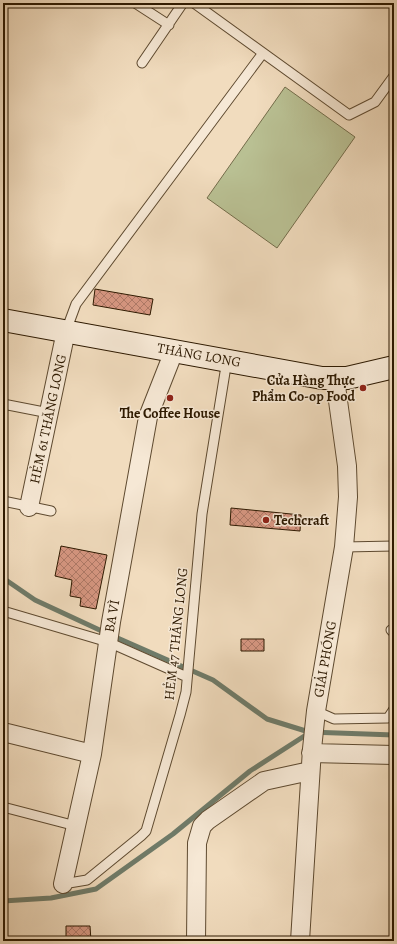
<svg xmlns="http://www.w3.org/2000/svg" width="397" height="944" font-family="Alegreya,serif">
<defs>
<pattern id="building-cross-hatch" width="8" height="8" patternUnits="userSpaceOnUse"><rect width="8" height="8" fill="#d79782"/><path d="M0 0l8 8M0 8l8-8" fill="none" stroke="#af7a68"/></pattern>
</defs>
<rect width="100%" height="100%" fill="#f1dcbe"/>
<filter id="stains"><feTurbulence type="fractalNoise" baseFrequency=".005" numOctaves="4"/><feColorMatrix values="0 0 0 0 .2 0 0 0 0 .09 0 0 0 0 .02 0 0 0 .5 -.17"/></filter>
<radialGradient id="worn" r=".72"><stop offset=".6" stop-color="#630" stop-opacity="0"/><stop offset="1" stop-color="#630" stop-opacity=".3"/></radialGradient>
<path fill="#b9c093" stroke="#736c4a" d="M 285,87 L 355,137 L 277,248 L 207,198 Z"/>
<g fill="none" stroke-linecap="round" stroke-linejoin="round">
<path stroke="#6f7b69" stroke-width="5" d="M 3,578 L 35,600 L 106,633
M 113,636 L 213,680 L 267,719 L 309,732 L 394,735
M 3,901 L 51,898 L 96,889 L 173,834 L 250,771 L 309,733"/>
</g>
<path fill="url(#building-cross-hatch)" stroke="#2d1900" d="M 95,289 L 153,299 L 150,315 L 93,305 Z
M 231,508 L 301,515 L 300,531 L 230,525 Z
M 61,546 L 107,555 L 96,609 L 80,606 L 81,598 L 70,596 L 72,580 L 55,576 Z
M 241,639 L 264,639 L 264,651 L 241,651 Z
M 66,926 L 90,926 L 91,941 L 66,941 Z"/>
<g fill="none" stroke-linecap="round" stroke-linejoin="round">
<g stroke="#5e4a30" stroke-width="11">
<path id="lane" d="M 135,3 L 169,25
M 194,3 L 349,115 L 375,102 L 394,76
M 142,63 L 183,3
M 66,331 L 76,304 L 263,53
M 3,404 L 49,413
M 3,501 L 51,511
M 344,547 L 394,546
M 3,611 L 108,642 L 187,677
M 391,630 L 394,633
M 316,711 L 334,719 L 388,718 L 394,709
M 3,807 L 76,826
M 63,884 L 87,880 L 141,836 L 146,831 L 180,715 L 186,692 L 202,514 L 227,360"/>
</g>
<g stroke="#5e4a30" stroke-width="20">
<path id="street" d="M 29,507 L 66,331
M 3,732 L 92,754
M 311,753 L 394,755
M 63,884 L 92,754 L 111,622 L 148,417 L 174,351
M 196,941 L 197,843 L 202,826 L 208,820 L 264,781 L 310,771
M 300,941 L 312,749 L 316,711 L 344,547 L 348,497 L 347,466 L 335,379"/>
</g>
<g stroke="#2d1900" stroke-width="24">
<path id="secondary" d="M 3,320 L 322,378 L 347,378 L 394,367"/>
</g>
<use href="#lane" stroke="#f6e8d5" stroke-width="9"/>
<use href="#street" stroke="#f6e8d5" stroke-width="18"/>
<use href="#secondary" stroke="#f6e8d5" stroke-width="22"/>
</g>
<g fill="#8f2418" stroke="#f6e8d5" stroke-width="1.5">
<circle cx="363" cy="388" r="4"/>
<circle cx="170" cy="398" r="4"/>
<circle cx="266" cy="520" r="4"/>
</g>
<g text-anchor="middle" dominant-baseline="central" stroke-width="3" stroke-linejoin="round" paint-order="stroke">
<g font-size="14" fill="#2d1900" stroke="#f6e8d5">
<text transform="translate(199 355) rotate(10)">THĂNG LONG</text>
<text transform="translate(48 419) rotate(-78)">HẺM 61 THĂNG LONG</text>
<text transform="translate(112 616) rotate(-80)">BA VÌ</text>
<text transform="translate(176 634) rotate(-84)">HẺM 47 THĂNG LONG</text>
<text transform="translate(325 659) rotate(-80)">GIẢI PHÓNG</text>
</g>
<g font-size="14" font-weight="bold" fill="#2d1900" stroke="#f6e8d5" text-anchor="end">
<text x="355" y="380">Cửa Hàng Thực<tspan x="355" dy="16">Phẩm Co-op Food</tspan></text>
<text x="170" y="413" text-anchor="middle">The Coffee House</text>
<text x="274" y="520" text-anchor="start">Techcraft</text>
</g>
</g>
<rect width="397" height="944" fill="none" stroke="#f1dcbe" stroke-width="16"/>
<rect x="4" y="4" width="389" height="936" fill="none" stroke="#2d1900" stroke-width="2"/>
<rect x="8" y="8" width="381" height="928" fill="none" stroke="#2d1900"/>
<rect width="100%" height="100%" filter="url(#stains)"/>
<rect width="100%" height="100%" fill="url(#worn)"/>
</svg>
